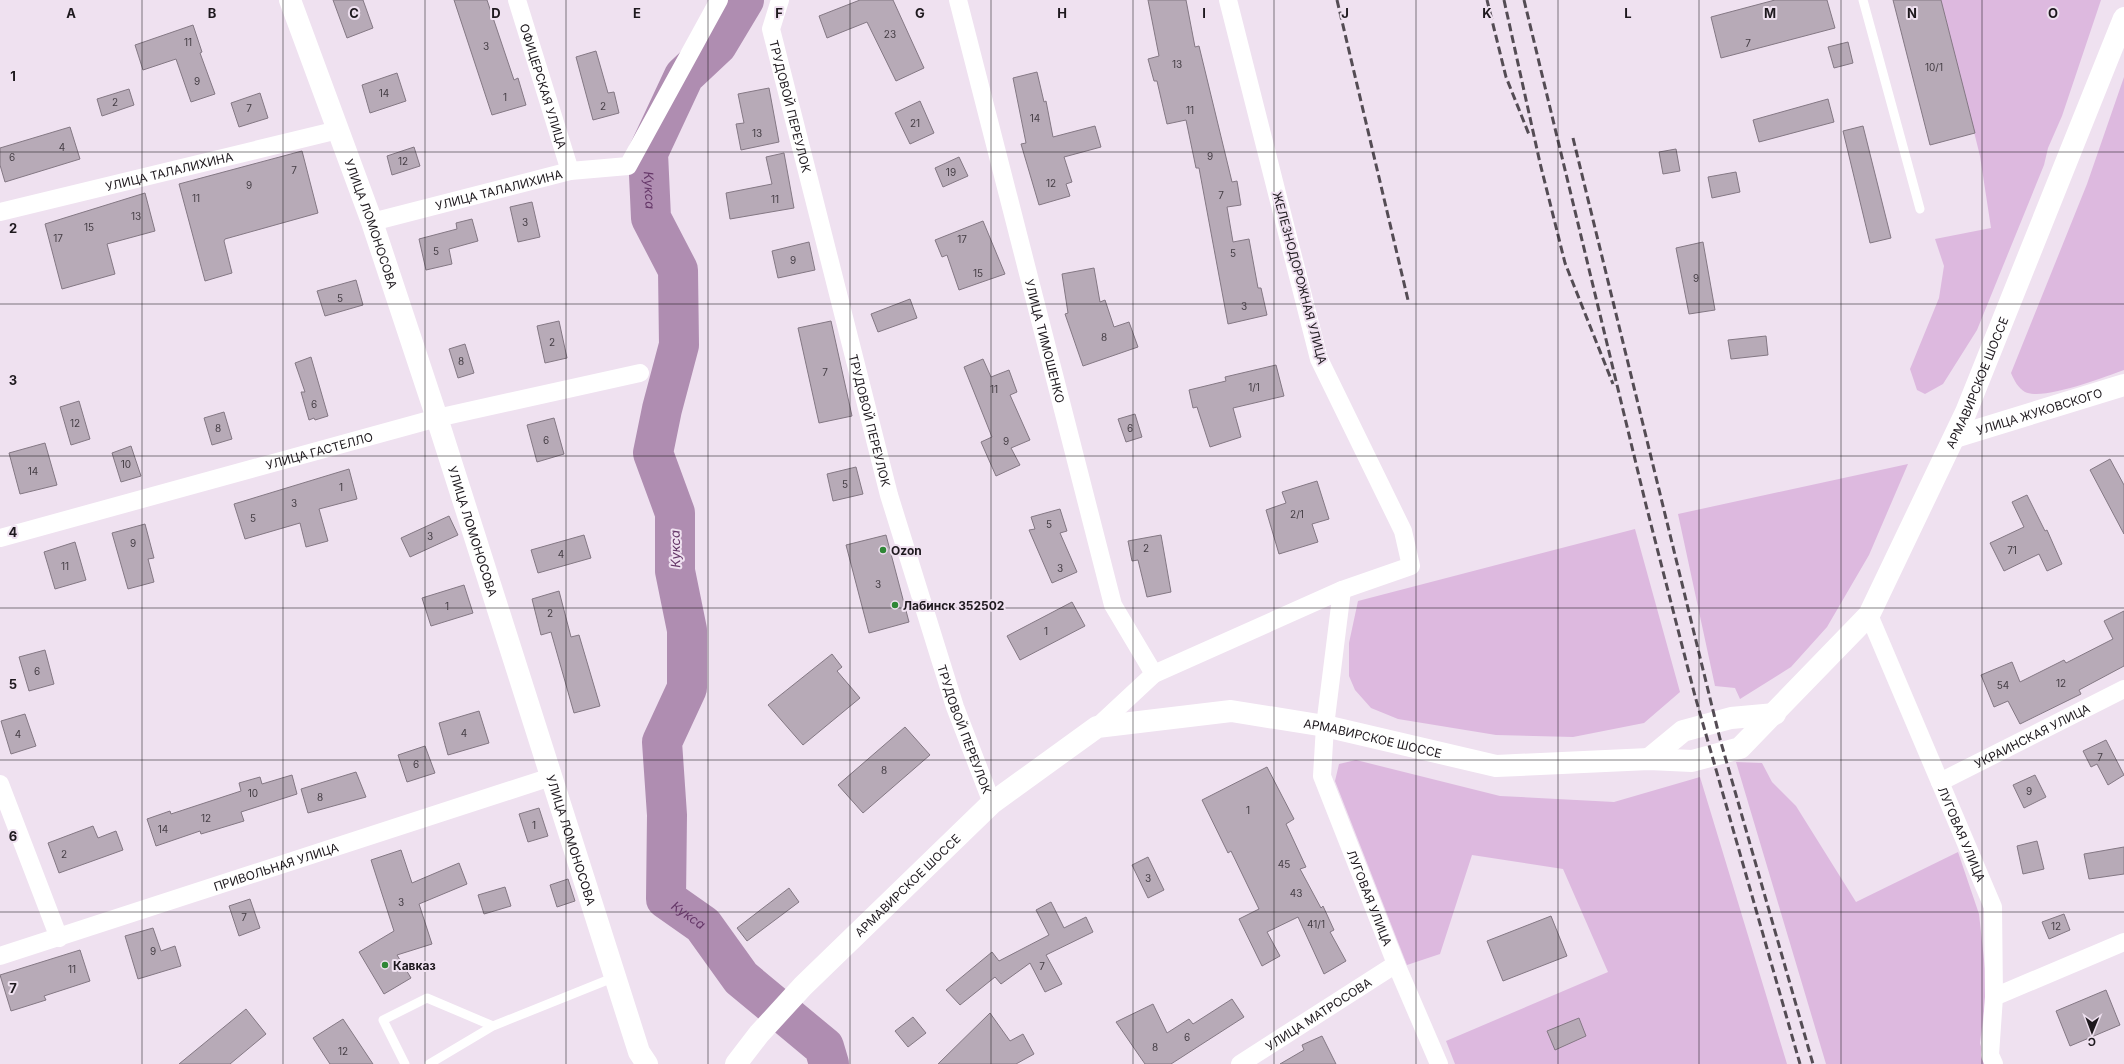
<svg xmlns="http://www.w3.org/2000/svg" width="2124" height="1064" font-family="Inter,sans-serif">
<rect width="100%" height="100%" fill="#efe1f0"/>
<path fill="#ddb9df" d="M 1941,0 L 2101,0 L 2062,116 L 2048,148 L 2044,165 L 1977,330 L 1943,384 L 1925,394 L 1917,390 L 1910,369 L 1939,298 L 1944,266 L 1935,239 L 1991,228 L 1980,156 Z
M 2124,77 L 2124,370 C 2104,377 2043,401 2025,392 C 2018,388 2014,380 2011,373 L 2087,184 Z
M 1908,464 L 1869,555 L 1827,627 L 1791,667 L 1740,699 L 1735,688 L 1715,686 L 1678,514 Z
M 1635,529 L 1680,692 L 1644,723 L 1573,737 L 1496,735 L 1398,719 L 1371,708 L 1355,690 L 1349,676 L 1349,643 L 1358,601 Z
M 1356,760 L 1500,796 L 1614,802 L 1700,777 L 1787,1064 L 1455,1064 L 1446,1041 L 1608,972 L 1563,869 L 1472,855 L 1440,954 L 1407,965 L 1335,781 L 1339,764 Z
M 1736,762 L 1762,763 L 1772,782 L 1796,806 L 1856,902 L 1958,852 L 1979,914 L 1987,987 L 1980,1043 L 1986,1064 L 1826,1064 Z"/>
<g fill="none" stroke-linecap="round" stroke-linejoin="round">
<path stroke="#af8db1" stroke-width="40" id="s1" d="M 744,0 L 717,45 L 684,76 L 648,153 L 651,218 L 678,270 L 679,345 L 662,409 L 653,453 L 675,513 L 675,571 L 687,630 L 687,688 L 662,742 L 667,815 L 666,899 L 703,925 L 741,978 L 824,1047 L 829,1064"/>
</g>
<path fill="#b7aab7" stroke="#847884" d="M 333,0 L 363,0 L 373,28 L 347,38 Z
M 454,0 L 487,0 L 514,80 L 518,78 L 526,105 L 492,115 Z
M 860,0 L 893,0 L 924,68 L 896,81 L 867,22 L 827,38 L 819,16 Z
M 1148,0 L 1186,0 L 1195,47 L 1199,46 L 1232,182 L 1237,181 L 1241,205 L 1227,207 L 1233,242 L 1249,239 L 1258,288 L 1261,288 L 1267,315 L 1228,324 L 1199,168 L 1196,168 L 1186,120 L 1167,124 L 1157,81 L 1154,81 L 1148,59 L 1159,56 Z
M 1775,0 L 1827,0 L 1835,28 L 1721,58 L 1711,17 Z
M 1893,0 L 1941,0 L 1975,133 L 1930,145 Z
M 193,25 L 202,52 L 200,53 L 215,94 L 191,102 L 176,59 L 143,70 L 135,45 Z
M 1848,42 L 1853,63 L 1834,68 L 1828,47 Z
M 596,51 L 608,93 L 614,92 L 619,113 L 593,120 L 576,57 Z
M 1037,72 L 1044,102 L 1046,101 L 1053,137 L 1095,126 L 1101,147 L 1064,157 L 1072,182 L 1066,184 L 1070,196 L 1039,205 L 1021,144 L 1026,143 L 1013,78 Z
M 397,73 L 406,101 L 370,113 L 362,85 Z
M 769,88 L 779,142 L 741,150 L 736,124 L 744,123 L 738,94 Z
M 129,89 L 134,105 L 102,116 L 97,99 Z
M 260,93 L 268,118 L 239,127 L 231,103 Z
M 1828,99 L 1834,122 L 1759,142 L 1753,120 Z
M 920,101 L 934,133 L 910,144 L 895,113 Z
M 1863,126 L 1891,238 L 1870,243 L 1843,131 Z
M 70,127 L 80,159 L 5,182 L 0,165 L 0,148 Z
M 414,147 L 420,166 L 392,175 L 387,156 Z
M 1676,149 L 1680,171 L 1663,174 L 1659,152 Z
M 302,151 L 318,213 L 225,239 L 224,241 L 232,273 L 205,281 L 179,184 Z
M 784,153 L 794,208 L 730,219 L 726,193 L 772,184 L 766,157 Z
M 959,157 L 968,176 L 943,187 L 935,168 Z
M 1736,172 L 1740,192 L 1712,198 L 1708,177 Z
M 145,193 L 155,231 L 107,244 L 115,274 L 62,289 L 45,224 Z
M 532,202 L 540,237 L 518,242 L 510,207 Z
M 472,219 L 478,241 L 449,249 L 452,264 L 426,270 L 419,239 L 457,229 L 456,223 Z
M 983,221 L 1005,274 L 959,290 L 947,255 L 942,257 L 935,240 Z
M 809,242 L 815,270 L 778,278 L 772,251 Z
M 1703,242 L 1715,310 L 1689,314 L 1676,248 Z
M 1094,268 L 1100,302 L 1105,300 L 1114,327 L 1129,322 L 1138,347 L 1083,366 L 1065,314 L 1068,313 L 1062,274 Z
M 356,280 L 363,305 L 325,316 L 317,291 Z
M 910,299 L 917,318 L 878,332 L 871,314 Z
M 559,321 L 567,358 L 545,363 L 537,326 Z
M 831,321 L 852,416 L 819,423 L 798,328 Z
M 1766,336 L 1768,355 L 1731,359 L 1728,340 Z
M 465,344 L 474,373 L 458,378 L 449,349 Z
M 311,357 L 328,416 L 315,420 L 314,418 L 309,420 L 301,392 L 305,392 L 295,363 Z
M 983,359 L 991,377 L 1009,370 L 1017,392 L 1010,395 L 1030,440 L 1011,448 L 1020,465 L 996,476 L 981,442 L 992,437 L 964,367 Z
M 1276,365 L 1284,396 L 1233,408 L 1241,437 L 1210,447 L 1197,407 L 1193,408 L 1189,390 L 1226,381 L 1225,377 Z
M 79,401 L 90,439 L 71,445 L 60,407 Z
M 224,412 L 232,439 L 212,445 L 204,418 Z
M 1135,414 L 1142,437 L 1126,442 L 1118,419 Z
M 554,418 L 564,454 L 537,462 L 527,425 Z
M 45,443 L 57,485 L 20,494 L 9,453 Z
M 131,446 L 141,476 L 121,482 L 112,453 Z
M 2110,459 L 2124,485 L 2124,534 L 2090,470 Z
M 856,467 L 863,494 L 833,501 L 827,474 Z
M 349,469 L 357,499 L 319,509 L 328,541 L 306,547 L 300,523 L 245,539 L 234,504 Z
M 1317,481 L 1329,519 L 1312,524 L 1318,542 L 1279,554 L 1266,510 L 1286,503 L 1282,492 Z
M 2027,495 L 2045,531 L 2047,530 L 2062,564 L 2047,571 L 2039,554 L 2004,571 L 1990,543 L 2024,527 L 2012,502 Z
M 1060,509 L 1067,531 L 1060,533 L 1077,572 L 1052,583 L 1029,530 L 1035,529 L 1031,517 Z
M 449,516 L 458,535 L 410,557 L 401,538 Z
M 145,524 L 154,558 L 148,559 L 154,582 L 128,589 L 112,533 Z
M 584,535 L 591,558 L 538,573 L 531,550 Z
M 886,535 L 909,622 L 869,633 L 846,545 Z
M 1161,535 L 1171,592 L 1147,597 L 1138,560 L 1132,561 L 1128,541 Z
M 75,542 L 86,580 L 55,589 L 44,552 Z
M 464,585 L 473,613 L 431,626 L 422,598 Z
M 559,591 L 571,637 L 579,635 L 600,706 L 574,713 L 551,632 L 541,635 L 532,599 Z
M 1072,602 L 1085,626 L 1020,660 L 1007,636 Z
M 2124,611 L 2124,666 L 2079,690 L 2081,694 L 2020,724 L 2008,701 L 1994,707 L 1981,675 L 2012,662 L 2020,682 L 2064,660 L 2066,663 L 2113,639 L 2104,621 Z
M 45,650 L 54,684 L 29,691 L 19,657 Z
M 832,654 L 842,667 L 837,671 L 860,698 L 803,745 L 768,705 Z
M 479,711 L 489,743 L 448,755 L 439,723 Z
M 25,714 L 36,746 L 11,754 L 1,721 Z
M 905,727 L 930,755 L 863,813 L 838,785 Z
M 2106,740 L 2124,775 L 2108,785 L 2097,764 L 2091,767 L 2083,751 Z
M 425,746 L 435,773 L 407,782 L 398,755 Z
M 1267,767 L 1294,819 L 1286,824 L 1306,867 L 1300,869 L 1321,908 L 1323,906 L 1334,930 L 1330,932 L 1346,961 L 1324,974 L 1298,917 L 1267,932 L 1280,956 L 1262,966 L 1239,919 L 1259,909 L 1231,851 L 1228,853 L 1202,800 Z
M 356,772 L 366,797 L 308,813 L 301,789 Z
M 292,775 L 297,794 L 241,812 L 244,821 L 201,834 L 200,831 L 156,846 L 147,819 L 170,811 L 171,814 L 241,791 L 239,783 L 260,777 L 262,784 Z
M 2035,775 L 2046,797 L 2024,808 L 2013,785 Z
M 539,808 L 548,836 L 528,842 L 519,814 Z
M 93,826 L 98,838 L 116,831 L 123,850 L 59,873 L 48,843 Z
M 2037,841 L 2044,869 L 2023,874 L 2017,846 Z
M 2124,847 L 2124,874 L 2089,879 L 2084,854 Z
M 401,850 L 412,883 L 459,863 L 467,884 L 419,904 L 432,944 L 397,955 L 411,978 L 384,994 L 359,952 L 394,931 L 371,860 Z
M 1148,857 L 1164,890 L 1148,898 L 1132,865 Z
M 568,879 L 575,901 L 557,907 L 550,885 Z
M 505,887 L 511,906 L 484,914 L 478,895 Z
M 789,888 L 799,902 L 747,941 L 737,928 Z
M 250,899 L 260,928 L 239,936 L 229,906 Z
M 1051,902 L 1064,928 L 1086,917 L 1093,932 L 1046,955 L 1062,984 L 1045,992 L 1030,963 L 1001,984 L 995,977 L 960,1005 L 946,990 L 992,952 L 999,961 L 1049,935 L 1036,910 Z
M 2064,914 L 2070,930 L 2049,939 L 2042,922 Z
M 1551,916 L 1567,956 L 1503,981 L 1487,941 Z
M 153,928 L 161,951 L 175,946 L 181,966 L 138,979 L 125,936 Z
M 80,950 L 90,981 L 44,996 L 46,1000 L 11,1011 L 0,975 Z
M 2106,990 L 2120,1025 L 2070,1046 L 2056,1011 Z
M 1232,999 L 1244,1017 L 1171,1064 L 1145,1064 L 1116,1022 L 1153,1004 L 1167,1033 L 1189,1019 L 1193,1024 Z
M 246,1009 L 266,1034 L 230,1064 L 179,1064 Z
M 990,1013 L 1010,1041 L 1023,1034 L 1034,1054 L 1016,1064 L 938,1064 Z
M 913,1017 L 926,1033 L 908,1047 L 895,1031 Z
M 1579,1018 L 1586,1036 L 1555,1050 L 1547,1031 Z
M 343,1019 L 373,1064 L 330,1064 L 313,1038 Z
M 1322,1036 L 1336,1064 L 1280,1064 L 1304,1050 L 1302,1045 Z"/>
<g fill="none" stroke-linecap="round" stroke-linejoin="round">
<path stroke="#fff" stroke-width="9" d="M 1863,0 L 1920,209
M 405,1064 L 383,1020 L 427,998 L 493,1026
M 429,1064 L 493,1026 L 615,977"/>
<g stroke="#fff" stroke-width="18">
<path id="s2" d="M 517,0 L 570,171"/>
<path id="s3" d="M 780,0 L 771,29 L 889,495 L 955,707 L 992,803"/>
<path id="s4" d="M 958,0 L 1113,605 L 1154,674"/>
<path id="s5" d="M 0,212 L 338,130"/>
<path id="s6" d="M 372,222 L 570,171 L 628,166 L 719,0"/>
<path id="s7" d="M 0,538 L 437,418 L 640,373"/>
<path id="s8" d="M 1342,590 L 1325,726 L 1322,776 L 1396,964 L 1439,1064"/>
<path id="s9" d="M 1869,615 L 1993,907 L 1994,997 L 1990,1055 L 1994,1064"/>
<path d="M 1097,727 L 1154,674 L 1342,590 L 1411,566 L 1403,531 L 1319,359 L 1228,0"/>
<path id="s10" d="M 1940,782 L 2124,689"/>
<path d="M 0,784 L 59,938"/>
<path id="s11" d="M 0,956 L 551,777"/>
<path d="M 1994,997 L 2124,942"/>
<path id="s12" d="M 1240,1064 L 1396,964"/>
</g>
<g stroke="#fff" stroke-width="22">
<path id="s13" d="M 290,0 L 372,222 L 437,418 L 639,1052 L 647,1064"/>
<path id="s14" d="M 1955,437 L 2124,385"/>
<path d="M 1649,759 L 1683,731 L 1731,718 L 1775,714"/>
<path id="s15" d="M 736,1064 L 759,1034 L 803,986 L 992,803 L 1097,727 L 1231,711 L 1325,726 L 1496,766 L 1649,759 L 1692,761 L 1740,748 L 1869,615 L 1966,412 L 2124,18"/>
</g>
<path stroke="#544c54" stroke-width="3" stroke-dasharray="8 4" stroke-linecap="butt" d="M 1337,0 L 1408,300
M 1487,0 L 1506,77 L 1530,137
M 1504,0 L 1540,163 L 1565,263 L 1613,384
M 1524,0 L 1646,505 L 1695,696 L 1800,1064
M 1573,138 L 1720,739 L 1813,1064"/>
</g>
<path fill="none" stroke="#1e191e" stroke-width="1" stroke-opacity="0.55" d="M 142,0 L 142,1064M 283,0 L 283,1064M 425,0 L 425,1064M 566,0 L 566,1064M 708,0 L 708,1064M 850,0 L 850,1064M 991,0 L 991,1064M 1133,0 L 1133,1064M 1274,0 L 1274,1064M 1416,0 L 1416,1064M 1558,0 L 1558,1064M 1699,0 L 1699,1064M 1841,0 L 1841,1064M 1982,0 L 1982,1064M 0,152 L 2124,152M 0,304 L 2124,304M 0,456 L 2124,456M 0,608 L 2124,608M 0,760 L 2124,760M 0,912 L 2124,912"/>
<g fill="#2f8736" stroke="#efe1f0" stroke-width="1.5">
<circle cx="883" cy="550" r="4"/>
<circle cx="895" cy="605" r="4"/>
<circle cx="385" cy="965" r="4"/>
</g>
<g text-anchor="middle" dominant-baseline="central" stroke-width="4" stroke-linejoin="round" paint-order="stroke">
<g font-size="10" fill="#443d44">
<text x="890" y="34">23</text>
<text x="188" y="42">11</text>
<text x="1748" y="43">7</text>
<text x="486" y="46">3</text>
<text x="1177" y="64">13</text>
<text x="1934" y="67">10/1</text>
<text x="197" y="81">9</text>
<text x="384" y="93">14</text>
<text x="505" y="97">1</text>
<text x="115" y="102">2</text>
<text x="603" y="106">2</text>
<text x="249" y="108">7</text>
<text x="1190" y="110">11</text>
<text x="1035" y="118">14</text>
<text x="915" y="123">21</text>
<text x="757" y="133">13</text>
<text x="62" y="147">4</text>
<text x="1210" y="156">9</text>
<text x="12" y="157">6</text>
<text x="403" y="161">12</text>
<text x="294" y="170">7</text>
<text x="951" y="172">19</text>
<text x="1051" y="183">12</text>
<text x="249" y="185">9</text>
<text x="1221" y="195">7</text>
<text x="196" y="198">11</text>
<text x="775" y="199">11</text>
<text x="136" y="216">13</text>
<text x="525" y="222">3</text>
<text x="89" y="227">15</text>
<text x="58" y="238">17</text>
<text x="962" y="239">17</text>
<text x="436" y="251">5</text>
<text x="1233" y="253">5</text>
<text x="793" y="260">9</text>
<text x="978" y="273">15</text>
<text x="1696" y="278">9</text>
<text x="340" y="298">5</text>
<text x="1244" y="306">3</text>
<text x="1104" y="337">8</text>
<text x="552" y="342">2</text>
<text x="461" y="361">8</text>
<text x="825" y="372">7</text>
<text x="1254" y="387">1/1</text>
<text x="994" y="389">11</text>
<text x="314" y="404">6</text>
<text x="75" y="423">12</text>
<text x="218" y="428">8</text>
<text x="1130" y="428">6</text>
<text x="546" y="440">6</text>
<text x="1006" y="441">9</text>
<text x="126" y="464">10</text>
<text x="33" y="471">14</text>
<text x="845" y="484">5</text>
<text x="341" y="487">1</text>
<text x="294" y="503">3</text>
<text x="1297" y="514">2/1</text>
<text x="253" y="518">5</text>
<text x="1049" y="524">5</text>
<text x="430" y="536">3</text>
<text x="133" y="543">9</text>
<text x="1146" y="548">2</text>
<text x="2012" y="550">71</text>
<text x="561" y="554">4</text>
<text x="65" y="566">11</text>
<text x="1060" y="568">3</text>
<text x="878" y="584">3</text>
<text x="447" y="606">1</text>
<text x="550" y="613">2</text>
<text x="1046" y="631">1</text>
<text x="37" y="671">6</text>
<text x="2061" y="683">12</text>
<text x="2003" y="685">54</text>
<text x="464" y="733">4</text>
<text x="18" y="734">4</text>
<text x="2100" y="757">7</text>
<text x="416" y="764">6</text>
<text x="884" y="770">8</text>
<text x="2029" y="791">9</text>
<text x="253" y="793">10</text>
<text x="320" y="797">8</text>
<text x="1248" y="810">1</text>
<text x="206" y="818">12</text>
<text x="534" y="825">1</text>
<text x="163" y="829">14</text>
<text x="64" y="854">2</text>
<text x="1284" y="864">45</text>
<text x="1148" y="878">3</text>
<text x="1296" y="893">43</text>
<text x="401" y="902">3</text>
<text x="244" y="917">7</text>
<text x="1316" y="924">41/1</text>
<text x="2056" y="926">12</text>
<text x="153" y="951">9</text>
<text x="1042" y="966">7</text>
<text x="72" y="969">11</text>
<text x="1187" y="1037">6</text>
<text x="1155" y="1047">8</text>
<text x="343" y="1051">12</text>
</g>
<g font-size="12" fill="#1e191e" stroke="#efe1f0">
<text stroke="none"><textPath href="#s2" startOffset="90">ОФИЦЕРСКАЯ УЛИЦА</textPath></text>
<text stroke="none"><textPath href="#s3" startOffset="110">ТРУДОВОЙ ПЕРЕУЛОК</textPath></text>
<text stroke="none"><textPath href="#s5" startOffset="174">УЛИЦА ТАЛАЛИХИНА</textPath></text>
<text stroke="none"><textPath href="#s6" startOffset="131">УЛИЦА ТАЛАЛИХИНА</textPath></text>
<text stroke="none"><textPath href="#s13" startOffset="238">УЛИЦА ЛОМОНОСОВА</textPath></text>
<text transform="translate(1300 278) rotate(75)">ЖЕЛЕЗНОДОРОЖНАЯ УЛИЦА</text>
<text stroke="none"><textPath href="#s4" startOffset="352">УЛИЦА ТИМОШЕНКО</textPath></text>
<text stroke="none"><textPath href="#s15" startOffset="1589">АРМАВИРСКОЕ ШОССЕ</textPath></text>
<text stroke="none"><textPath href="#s14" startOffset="88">УЛИЦА ЖУКОВСКОГО</textPath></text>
<text stroke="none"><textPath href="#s3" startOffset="434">ТРУДОВОЙ ПЕРЕУЛОК</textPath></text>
<text stroke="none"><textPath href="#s7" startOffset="331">УЛИЦА ГАСТЕЛЛО</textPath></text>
<text stroke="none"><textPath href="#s13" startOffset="562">УЛИЦА ЛОМОНОСОВА</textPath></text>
<text stroke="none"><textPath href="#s3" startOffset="757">ТРУДОВОЙ ПЕРЕУЛОК</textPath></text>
<text stroke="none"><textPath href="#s10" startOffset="103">УКРАИНСКАЯ УЛИЦА</textPath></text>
<text stroke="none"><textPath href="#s15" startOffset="775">АРМАВИРСКОЕ ШОССЕ</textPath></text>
<text stroke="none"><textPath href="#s9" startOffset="238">ЛУГОВАЯ УЛИЦА</textPath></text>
<text stroke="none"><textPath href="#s13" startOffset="886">УЛИЦА ЛОМОНОСОВА</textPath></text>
<text stroke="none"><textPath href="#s11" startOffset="290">ПРИВОЛЬНАЯ УЛИЦА</textPath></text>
<text stroke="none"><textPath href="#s15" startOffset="248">АРМАВИРСКОЕ ШОССЕ</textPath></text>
<text stroke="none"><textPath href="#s8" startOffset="318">ЛУГОВАЯ УЛИЦА</textPath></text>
<text stroke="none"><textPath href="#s12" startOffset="93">УЛИЦА МАТРОСОВА</textPath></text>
</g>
<g font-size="12" font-weight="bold" fill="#1e191e" stroke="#efe1f0" text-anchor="start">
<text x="891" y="550">Ozon</text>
<text x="903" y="605">Лабинск 352502</text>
<text x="393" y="965">Кавказ</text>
</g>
<g font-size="13" font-style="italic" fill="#653768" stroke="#efe1f0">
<text stroke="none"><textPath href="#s1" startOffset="220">Кукса</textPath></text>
<text transform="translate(675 549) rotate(-91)">Кукса</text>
<text stroke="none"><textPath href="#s1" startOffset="977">Кукса</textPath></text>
</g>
</g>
<g font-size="13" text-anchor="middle" font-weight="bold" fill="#1e191e" stroke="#efe1f0" stroke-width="4" stroke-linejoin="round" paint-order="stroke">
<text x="71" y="18">A</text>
<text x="212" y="18">B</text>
<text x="354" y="18">C</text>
<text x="496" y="18">D</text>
<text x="637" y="18">E</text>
<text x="779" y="18">F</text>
<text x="920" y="18">G</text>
<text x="1062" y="18">H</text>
<text x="1204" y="18">I</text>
<text x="1345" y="18">J</text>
<text x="1487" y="18">K</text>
<text x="1628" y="18">L</text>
<text x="1770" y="18">M</text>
<text x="1912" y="18">N</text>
<text x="2053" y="18">O</text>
<text x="13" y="81">1</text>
<text x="13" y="233">2</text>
<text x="13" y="385">3</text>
<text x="13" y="537">4</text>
<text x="13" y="689">5</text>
<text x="13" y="841">6</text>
<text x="13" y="993">7</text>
</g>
<g transform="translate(2092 1032) rotate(181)" stroke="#efe1f0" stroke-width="3" paint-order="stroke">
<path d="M0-3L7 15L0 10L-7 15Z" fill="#1e191e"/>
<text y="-6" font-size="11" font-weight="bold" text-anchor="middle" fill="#1e191e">С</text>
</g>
</svg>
